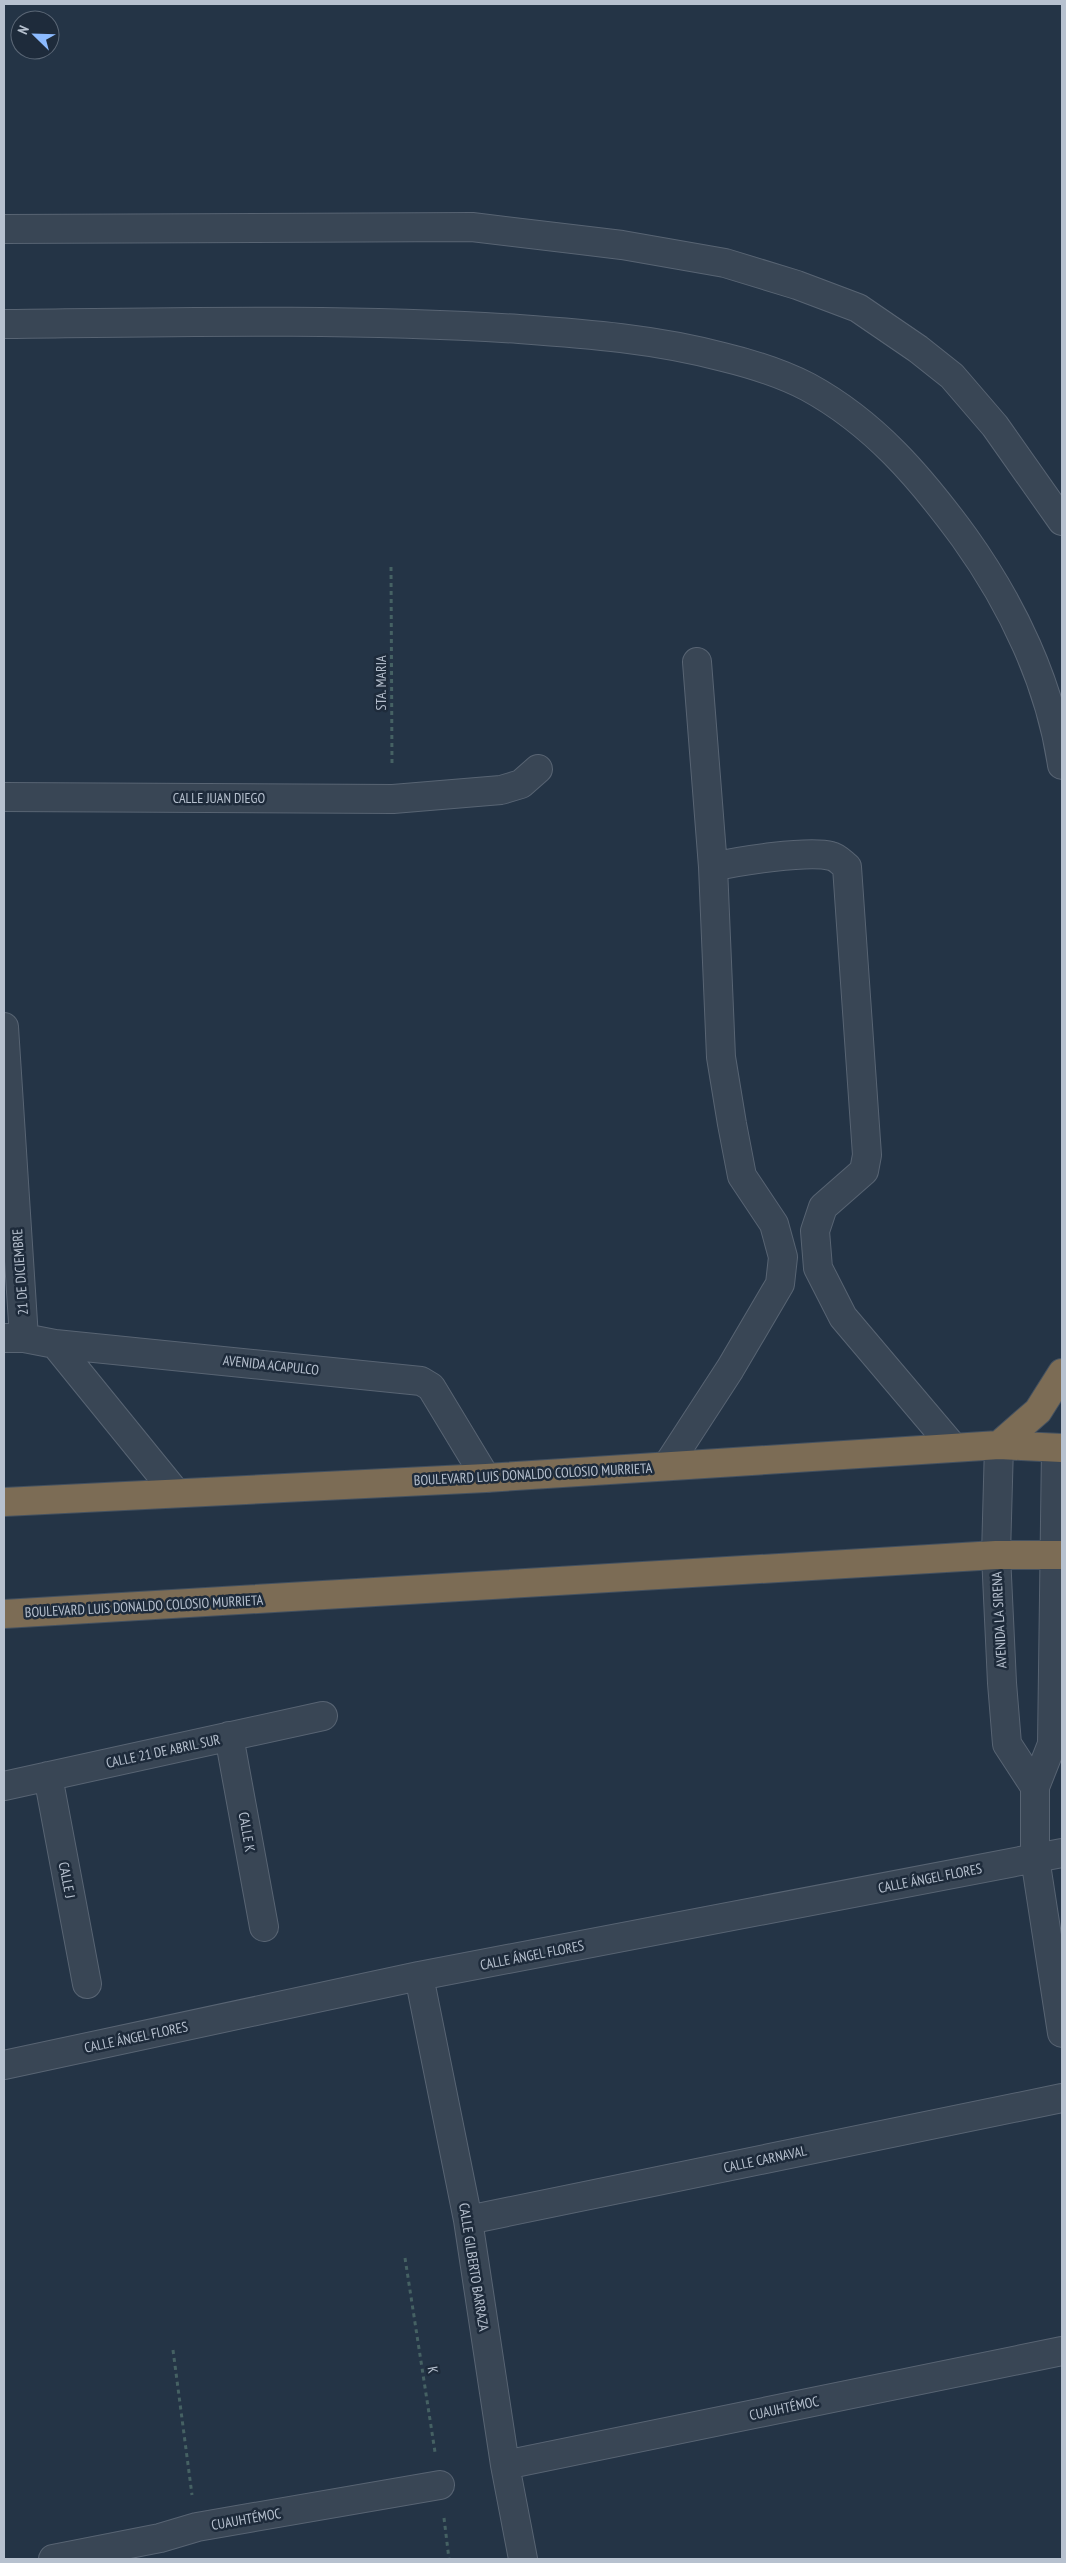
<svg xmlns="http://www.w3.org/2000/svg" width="1066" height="2563" font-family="'PT Sans Narrow',sans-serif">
<rect width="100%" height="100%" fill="#243446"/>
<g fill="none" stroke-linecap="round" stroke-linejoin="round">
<g stroke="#586473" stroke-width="30">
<path id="minor" d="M 4,229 L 472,227 L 622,245 L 725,263 L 797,285 L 858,308 L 918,349 L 952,376 L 995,426 L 1062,521
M 4,324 C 176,322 347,318 519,329 C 588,334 655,339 723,357 C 752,364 781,373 808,387 C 874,423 920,477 964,537 C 1012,604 1050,683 1062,765
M 697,662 L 713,867
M 4,797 L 393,799 L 501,790 L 521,784 L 538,769
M 4,1027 L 24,1338
M 4,1338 L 24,1338 L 55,1344 L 421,1381 L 431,1387 L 486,1478
M 55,1344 L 176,1493
M 999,1445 L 996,1555 L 1002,1683 L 1007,1744 L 1035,1787
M 1056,1448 L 1052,1744 L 1035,1787 L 1035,1858 L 1062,2033
M 667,1466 L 730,1369 L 780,1284 L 783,1257 L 774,1224 L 742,1176 L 732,1124 L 721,1057 L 713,867 C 737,861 809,850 831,856 C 837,857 842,863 847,867 L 867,1155 L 864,1171 L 823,1207 L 815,1231 L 818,1268 L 843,1317 L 953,1447
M 229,1736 L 264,1927
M 48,1776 L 87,1984
M 4,1786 L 323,1716
M 419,1976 L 468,2220 L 505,2465 L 523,2559
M 4,2065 L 419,1976 L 1062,1853
M 468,2220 L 1062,2098
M 505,2465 L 1062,2351
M 53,2559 L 160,2538 L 197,2527 L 440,2485"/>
</g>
<g stroke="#445160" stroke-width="30">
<path id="highway" d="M 999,1445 L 1038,1411 L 1062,1373
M 4,1502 L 486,1478 L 999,1445 L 1062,1448
M 4,1614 L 996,1555 L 1062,1555"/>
</g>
<path stroke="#456163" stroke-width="3" stroke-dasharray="4 4" stroke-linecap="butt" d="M 391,567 L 392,766
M 405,2258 L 435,2452
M 173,2350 L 192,2495
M 444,2518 L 449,2559"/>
<use href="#minor" stroke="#394655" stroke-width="28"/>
<use href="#highway" stroke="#7c6c55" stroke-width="28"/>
</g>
<g text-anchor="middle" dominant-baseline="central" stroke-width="5" stroke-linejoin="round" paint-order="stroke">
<g font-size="14" fill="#b7c1cf" stroke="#1e2b3b">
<text transform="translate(381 683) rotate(-90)">STA. MARIA</text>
<text x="219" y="798">CALLE JUAN DIEGO</text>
<text transform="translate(20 1272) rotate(-94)">21 DE DICIEMBRE</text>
<text transform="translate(271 1365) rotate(6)">AVENIDA ACAPULCO</text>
<text transform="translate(533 1474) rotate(-3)">BOULEVARD LUIS DONALDO COLOSIO MURRIETA</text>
<text transform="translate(144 1606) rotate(-3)">BOULEVARD LUIS DONALDO COLOSIO MURRIETA</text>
<text transform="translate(999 1620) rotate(-93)">AVENIDA LA SIRENA</text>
<text transform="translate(163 1751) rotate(-12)">CALLE 21 DE ABRIL SUR</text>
<text transform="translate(247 1832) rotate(80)">CALLE K</text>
<text transform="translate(930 1878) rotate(-11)">CALLE ÁNGEL FLORES</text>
<text transform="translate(67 1880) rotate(79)">CALLE J</text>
<text transform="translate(532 1955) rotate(-11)">CALLE ÁNGEL FLORES</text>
<text transform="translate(136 2037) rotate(-12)">CALLE ÁNGEL FLORES</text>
<text transform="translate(765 2159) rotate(-12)">CALLE CARNAVAL</text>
<text transform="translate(474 2267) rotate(81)">CALLE GILBERTO BARRAZA</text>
<text transform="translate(433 2370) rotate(81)">K</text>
<text transform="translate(784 2408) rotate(-12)">CUAUHTÉMOC</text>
<text transform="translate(246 2519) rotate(-10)">CUAUHTÉMOC</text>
</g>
</g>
<rect width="1066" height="2563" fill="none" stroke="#b7c1cf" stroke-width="10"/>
<g transform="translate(35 35) rotate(293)"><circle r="24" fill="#1e2b3b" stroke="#5b6776"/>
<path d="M0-4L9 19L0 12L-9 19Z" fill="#8cbbff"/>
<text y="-8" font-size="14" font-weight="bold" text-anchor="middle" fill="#b7c1cf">N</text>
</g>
</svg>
